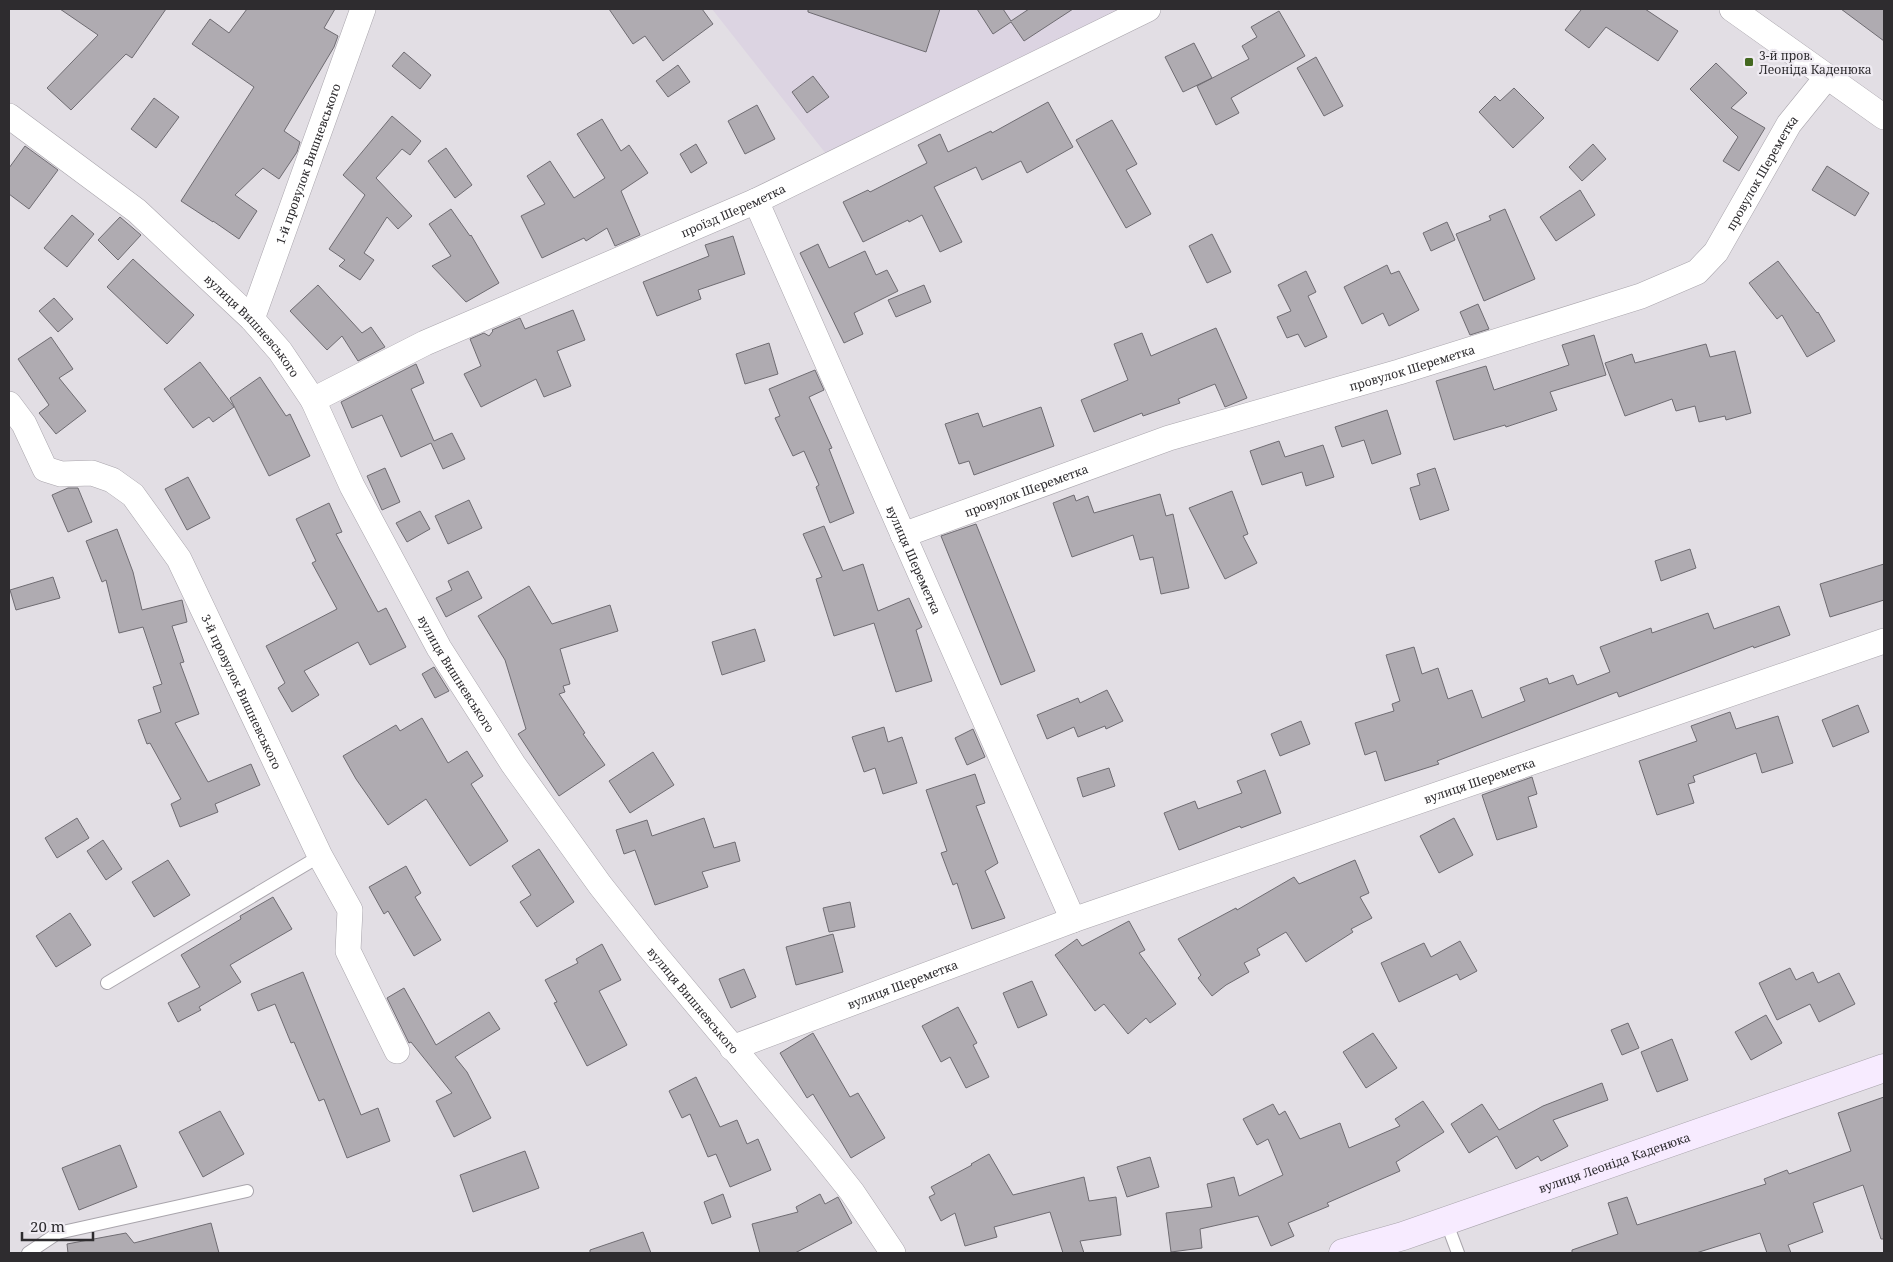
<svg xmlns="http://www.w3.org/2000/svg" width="1893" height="1262" font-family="'Noto Serif',serif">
<rect width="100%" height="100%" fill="#e2dee4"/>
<path fill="#dcd4e2" d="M 712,9 L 1127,9 L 834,164 Z"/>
<path fill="#afabb1" stroke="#6f6c72" d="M 60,9 L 166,9 L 132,58 L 126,54 L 71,110 L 47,88 L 98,35 Z
M 247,9 L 335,9 L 324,28 L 338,36 L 334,47 L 284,131 L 300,142 L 297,152 L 279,179 L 263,168 L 235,195 L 257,211 L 239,239 L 213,221 L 213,222 L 181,201 L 254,87 L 192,44 L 210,19 L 229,33 Z
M 609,9 L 702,9 L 713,24 L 663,61 L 645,36 L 633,44 Z
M 808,9 L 940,9 L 926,52 L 808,12 Z
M 977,9 L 1003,9 L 1011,21 L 1029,9 L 1073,9 L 1024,41 L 1011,22 L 993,34 Z
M 1579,9 L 1645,9 L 1678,31 L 1658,61 L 1606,27 L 1589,48 L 1565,30 L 1581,10 Z
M 1841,9 L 1884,9 L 1884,41 Z
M 1279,11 L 1305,56 L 1231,98 L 1239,113 L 1216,125 L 1197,86 L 1249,59 L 1242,46 L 1257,37 L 1251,27 Z
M 1194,43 L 1212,78 L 1183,92 L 1165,57 Z
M 404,52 L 431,75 L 420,89 L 392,66 Z
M 1316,57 L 1343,106 L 1324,116 L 1297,68 Z
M 1716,63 L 1747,93 L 1731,108 L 1765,128 L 1739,171 L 1723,161 L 1738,137 L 1690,89 Z
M 678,65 L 690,82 L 668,97 L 656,81 Z
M 813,76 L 829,97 L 807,113 L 792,92 Z
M 1514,88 L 1544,118 L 1513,148 L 1479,112 L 1495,96 L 1500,101 Z
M 154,98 L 179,117 L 156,148 L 131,129 Z
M 1048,102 L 1073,147 L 1027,173 L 1021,161 L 982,180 L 976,167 L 934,187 L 962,242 L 940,252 L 922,215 L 909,222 L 908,220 L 863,242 L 843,202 L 868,190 L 870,192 L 927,163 L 918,145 L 940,134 L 948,152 L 991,131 L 992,133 Z
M 757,105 L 775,139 L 745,154 L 728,121 Z
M 392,116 L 421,141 L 410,155 L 402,149 L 376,178 L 412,216 L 398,229 L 387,217 L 364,253 L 374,260 L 360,280 L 339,266 L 345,260 L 329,249 L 365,195 L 343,175 Z
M 602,119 L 621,151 L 629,145 L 648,173 L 621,191 L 640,235 L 615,246 L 607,228 L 586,241 L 584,238 L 542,258 L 521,216 L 545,204 L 527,176 L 550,161 L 574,198 L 605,178 L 577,134 Z
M 1112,120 L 1137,164 L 1126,170 L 1151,214 L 1126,228 L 1076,140 Z
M 696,144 L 707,163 L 691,173 L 680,154 Z
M 1593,144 L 1606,159 L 1582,181 L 1569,167 Z
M 25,146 L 58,170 L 29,209 L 9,194 L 9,168 Z
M 446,148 L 472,185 L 455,198 L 428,161 Z
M 1827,166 L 1869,193 L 1855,216 L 1812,190 Z
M 1580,190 L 1595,215 L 1556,241 L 1540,217 Z
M 451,209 L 470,236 L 471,235 L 499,283 L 466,302 L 432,266 L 451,256 L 429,224 Z
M 1505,209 L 1535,279 L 1484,301 L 1456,234 L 1491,220 L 1489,216 Z
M 72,215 L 94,234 L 67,267 L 44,248 Z
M 120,217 L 141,235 L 118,260 L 98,240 Z
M 1447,222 L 1455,240 L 1431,251 L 1423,233 Z
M 1212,234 L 1231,272 L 1207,283 L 1189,246 Z
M 733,236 L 745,274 L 698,290 L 701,299 L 657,316 L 643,282 L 709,256 L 705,245 Z
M 818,244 L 829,268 L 865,251 L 876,275 L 887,270 L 898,291 L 854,313 L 863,334 L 844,343 L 800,253 Z
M 133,259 L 194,315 L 167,344 L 107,287 Z
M 1778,261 L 1817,313 L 1818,312 L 1835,341 L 1807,357 L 1782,315 L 1777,319 L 1749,283 Z
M 1387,265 L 1391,274 L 1399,271 L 1419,310 L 1389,326 L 1383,313 L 1362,324 L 1344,287 Z
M 1306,271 L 1316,292 L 1308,296 L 1327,337 L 1305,347 L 1298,334 L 1287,338 L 1277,317 L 1291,311 L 1278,285 Z
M 318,285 L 362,333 L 371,327 L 385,347 L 358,361 L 342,336 L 327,350 L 290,311 Z
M 924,285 L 931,302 L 896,317 L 888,300 Z
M 54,298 L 73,319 L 58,332 L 39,311 Z
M 1478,304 L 1489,329 L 1470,335 L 1460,312 Z
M 573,310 L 585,340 L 557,351 L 571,386 L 544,397 L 536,379 L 481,407 L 464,374 L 481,366 L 470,339 L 484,333 L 489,336 L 493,331 L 492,330 L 520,318 L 525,329 Z
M 1216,328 L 1247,398 L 1225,407 L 1215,384 L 1178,399 L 1180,403 L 1143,416 L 1142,413 L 1094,432 L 1081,400 L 1128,380 L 1114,344 L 1142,333 L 1151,356 Z
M 1594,335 L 1606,375 L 1550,392 L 1557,410 L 1506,427 L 1505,425 L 1454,440 L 1436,381 L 1486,366 L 1494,390 L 1569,365 L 1562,345 Z
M 51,337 L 73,369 L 59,378 L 86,411 L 56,434 L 39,413 L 49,405 L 18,359 Z
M 769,343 L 778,374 L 745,384 L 736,354 Z
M 1706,344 L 1710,357 L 1735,351 L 1751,413 L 1726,420 L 1725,416 L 1699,422 L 1695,406 L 1676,411 L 1672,399 L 1625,416 L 1605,363 L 1632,354 L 1635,363 Z
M 200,362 L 234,407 L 213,422 L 209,417 L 193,428 L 164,389 Z
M 416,364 L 424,383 L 411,389 L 434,441 L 452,433 L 465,459 L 443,469 L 431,443 L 401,457 L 382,415 L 352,428 L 341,402 Z
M 815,370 L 824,390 L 809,397 L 832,448 L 829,449 L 854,513 L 830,523 L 816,487 L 819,485 L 804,451 L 793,456 L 775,418 L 780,416 L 769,389 Z
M 260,377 L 286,416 L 290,414 L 310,456 L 269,476 L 230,398 Z
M 1041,407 L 1054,446 L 974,475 L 969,461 L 959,464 L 945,424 L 978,413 L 983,427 Z
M 1387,410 L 1401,454 L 1372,464 L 1364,440 L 1342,447 L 1335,427 Z
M 1279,441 L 1285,457 L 1323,445 L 1334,477 L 1306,486 L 1302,472 L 1262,485 L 1250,451 Z
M 385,468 L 400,502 L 382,510 L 367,476 Z
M 1435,468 L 1449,510 L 1420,520 L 1410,488 L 1420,485 L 1417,474 Z
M 188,477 L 210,518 L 187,530 L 165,489 Z
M 68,488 L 78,488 L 92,522 L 68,532 L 52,495 Z
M 1232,491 L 1248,534 L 1243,536 L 1257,563 L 1225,579 L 1189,508 Z
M 1160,494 L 1166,516 L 1173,514 L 1189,588 L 1161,594 L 1153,557 L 1140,560 L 1133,535 L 1072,557 L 1053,503 L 1074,495 L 1076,501 L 1088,496 L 1094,513 Z
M 469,500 L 482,528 L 448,544 L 435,516 Z
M 329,503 L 342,532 L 336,534 L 378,612 L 386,608 L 406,647 L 370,665 L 358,642 L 304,671 L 319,695 L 292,712 L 278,688 L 285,683 L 266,646 L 337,609 L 312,563 L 316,561 L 296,519 Z
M 420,511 L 430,529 L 407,542 L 396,523 Z
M 976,524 L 1035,671 L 1001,685 L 941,536 Z
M 824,526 L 843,571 L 863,564 L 878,611 L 909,598 L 922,627 L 916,630 L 932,681 L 896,692 L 874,623 L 834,636 L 816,579 L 822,577 L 803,534 Z
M 117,529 L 133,572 L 142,610 L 182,600 L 187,622 L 172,626 L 184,662 L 180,663 L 199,714 L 175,723 L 208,782 L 251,764 L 260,785 L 215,804 L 218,812 L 180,827 L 171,804 L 181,799 L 150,743 L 147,744 L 138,720 L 161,712 L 153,687 L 162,684 L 143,627 L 119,633 L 106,580 L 102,582 L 86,541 Z
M 1690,549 L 1696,568 L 1661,581 L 1655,561 Z
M 1884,564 L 1884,600 L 1830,617 L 1820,584 Z
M 468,571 L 482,598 L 446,617 L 436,598 L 452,590 L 448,581 Z
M 53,577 L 60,598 L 16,610 L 10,590 Z
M 529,586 L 552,624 L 610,605 L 618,631 L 560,649 L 570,684 L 563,686 L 565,692 L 559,694 L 585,733 L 583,734 L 605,765 L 559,796 L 518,734 L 526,729 L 505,660 L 478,616 Z
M 1779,606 L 1790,635 L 1754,648 L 1753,646 L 1619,697 L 1617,692 L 1437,761 L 1439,764 L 1385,781 L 1376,751 L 1365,755 L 1355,723 L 1394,711 L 1392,704 L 1400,701 L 1386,655 L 1414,647 L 1422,674 L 1438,668 L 1448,699 L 1472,690 L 1482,718 L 1525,701 L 1520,688 L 1547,678 L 1549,684 L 1573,675 L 1577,685 L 1610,672 L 1600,647 L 1651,628 L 1652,633 L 1708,613 L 1714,629 Z
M 755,629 L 765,661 L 722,675 L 712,642 Z
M 434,667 L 449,691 L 435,698 L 422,674 Z
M 1107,690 L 1123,721 L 1106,729 L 1105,726 L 1078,737 L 1074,727 L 1047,739 L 1037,715 L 1078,698 L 1080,703 Z
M 1858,705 L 1869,732 L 1833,747 L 1822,720 Z
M 1730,712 L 1736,729 L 1778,716 L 1793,763 L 1762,773 L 1756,753 L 1693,776 L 1695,782 L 1688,784 L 1694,803 L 1657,815 L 1639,761 L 1697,741 L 1691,726 Z
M 422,718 L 448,763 L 467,751 L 483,776 L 471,784 L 508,841 L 470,866 L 426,799 L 388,825 L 356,779 L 343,756 L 396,725 L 400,731 Z
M 1301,721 L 1310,744 L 1280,756 L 1271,734 Z
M 884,727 L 888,742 L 902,737 L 917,783 L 883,794 L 875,768 L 864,772 L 852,737 Z
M 973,729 L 985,757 L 967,765 L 955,738 Z
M 653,752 L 674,785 L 630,813 L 609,781 Z
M 1109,768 L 1115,786 L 1083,797 L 1077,778 Z
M 1265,770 L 1281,813 L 1241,828 L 1240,826 L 1179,850 L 1164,813 L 1195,801 L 1198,809 L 1242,793 L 1237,781 Z
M 975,774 L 985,803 L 976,806 L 998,863 L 985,871 L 1005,918 L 972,929 L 957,883 L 953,885 L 941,853 L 947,851 L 926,790 Z
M 1532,777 L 1537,794 L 1528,797 L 1537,827 L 1497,840 L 1482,795 Z
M 77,818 L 89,838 L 57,858 L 45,838 Z
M 704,818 L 714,848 L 735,842 L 740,861 L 702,872 L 708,887 L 655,905 L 635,850 L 624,854 L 616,830 L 647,820 L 652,836 Z
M 1454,818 L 1473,855 L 1439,873 L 1420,836 Z
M 103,840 L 122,869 L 106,880 L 87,851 Z
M 539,849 L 574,902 L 537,927 L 520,902 L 531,895 L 512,866 Z
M 168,860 L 190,895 L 154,917 L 132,882 Z
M 1355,860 L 1369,893 L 1360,897 L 1372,918 L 1351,929 L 1353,932 L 1306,962 L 1286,932 L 1257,949 L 1260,955 L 1244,963 L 1249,972 L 1226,985 L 1212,996 L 1198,978 L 1201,975 L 1178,939 L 1236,908 L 1237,910 L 1294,877 L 1299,884 Z
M 406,866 L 421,893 L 415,897 L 441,940 L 414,956 L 388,911 L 384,914 L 369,887 Z
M 273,897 L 292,929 L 230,965 L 241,982 L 199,1007 L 201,1010 L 178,1022 L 168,1003 L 200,987 L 181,955 L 241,919 L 240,916 Z
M 850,902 L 855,927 L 829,932 L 823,908 Z
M 70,913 L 91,945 L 56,967 L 36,936 Z
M 1129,921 L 1145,950 L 1139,953 L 1176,1004 L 1150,1023 L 1146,1018 L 1128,1034 L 1104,1004 L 1095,1011 L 1055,955 L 1077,939 L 1082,946 Z
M 833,934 L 843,972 L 796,985 L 786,947 Z
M 1460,941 L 1477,971 L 1460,980 L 1457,974 L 1399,1002 L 1381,963 L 1424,943 L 1431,957 Z
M 602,944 L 621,980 L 599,991 L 627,1045 L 587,1066 L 554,1003 L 557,1002 L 545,980 L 578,963 L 576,959 Z
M 1790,968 L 1796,980 L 1813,972 L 1818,983 L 1839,973 L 1855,1004 L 1819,1022 L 1810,1004 L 1777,1020 L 1759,983 Z
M 744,969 L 756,997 L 731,1008 L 719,979 Z
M 303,972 L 361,1115 L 378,1108 L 390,1141 L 347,1158 L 324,1099 L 319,1101 L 294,1042 L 291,1043 L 275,1004 L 258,1011 L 251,994 Z
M 1032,981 L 1047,1015 L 1018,1028 L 1003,993 Z
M 404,988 L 436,1045 L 489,1012 L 500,1029 L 455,1057 L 467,1072 L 491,1118 L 454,1137 L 436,1101 L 452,1093 L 411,1042 L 409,1043 L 387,998 Z
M 958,1007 L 977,1043 L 973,1045 L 989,1077 L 966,1088 L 950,1057 L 941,1062 L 922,1026 Z
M 1766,1015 L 1782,1043 L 1751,1060 L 1735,1032 Z
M 1628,1023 L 1639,1048 L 1622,1055 L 1611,1030 Z
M 813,1033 L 850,1097 L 858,1093 L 885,1138 L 851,1158 L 813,1094 L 807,1098 L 780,1053 Z
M 1373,1033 L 1397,1068 L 1366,1088 L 1343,1052 Z
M 1672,1039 L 1688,1080 L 1657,1092 L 1641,1052 Z
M 696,1077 L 720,1127 L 737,1120 L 747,1144 L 758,1139 L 771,1170 L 730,1187 L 716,1154 L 708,1157 L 690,1114 L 682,1118 L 669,1091 Z
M 1602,1083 L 1608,1100 L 1553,1120 L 1568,1146 L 1541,1161 L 1538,1156 L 1516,1169 L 1497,1136 L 1469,1153 L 1451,1124 L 1482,1104 L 1499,1130 L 1543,1106 Z
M 1884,1097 L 1884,1239 L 1881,1239 L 1863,1185 L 1813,1203 L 1823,1232 L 1788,1245 L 1791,1253 L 1767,1253 L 1760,1233 L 1696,1253 L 1572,1253 L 1572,1250 L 1618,1234 L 1608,1203 L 1627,1197 L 1637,1225 L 1766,1184 L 1764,1179 L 1787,1170 L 1789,1174 L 1851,1151 L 1838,1113 Z
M 1423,1101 L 1444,1132 L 1396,1162 L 1400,1171 L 1327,1203 L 1329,1206 L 1288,1223 L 1294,1236 L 1271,1246 L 1258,1216 L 1200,1229 L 1202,1248 L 1171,1252 L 1166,1213 L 1212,1207 L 1207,1184 L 1234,1177 L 1239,1196 L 1283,1175 L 1268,1139 L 1257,1145 L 1243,1119 L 1273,1104 L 1279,1115 L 1285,1111 L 1300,1139 L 1340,1123 L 1349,1148 L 1400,1126 L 1395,1119 Z
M 220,1111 L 244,1154 L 203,1177 L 179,1132 Z
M 120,1145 L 137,1187 L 79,1210 L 62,1168 Z
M 525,1151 L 539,1188 L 473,1212 L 460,1175 Z
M 989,1154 L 1013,1195 L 1084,1177 L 1089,1201 L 1116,1197 L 1121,1235 L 1080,1241 L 1084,1253 L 1063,1253 L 1050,1212 L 994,1227 L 997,1237 L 965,1246 L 955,1213 L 941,1221 L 929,1197 L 935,1194 L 931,1187 L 972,1165 L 971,1164 Z
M 1150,1157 L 1159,1187 L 1127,1197 L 1117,1167 Z
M 723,1194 L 731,1217 L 712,1224 L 704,1202 Z
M 820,1194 L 825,1204 L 838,1197 L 852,1223 L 795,1253 L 760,1253 L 752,1224 L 798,1212 L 796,1207 Z
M 211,1223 L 219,1253 L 68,1253 L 67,1244 L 126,1233 L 134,1243 Z
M 643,1232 L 651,1253 L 590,1253 L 590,1250 Z"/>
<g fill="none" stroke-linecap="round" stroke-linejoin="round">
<g stroke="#a9a5ac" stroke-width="14">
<path id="lane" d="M 107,983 L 320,856
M 1446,1221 L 1458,1253
M 28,1253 L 58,1233 L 247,1191"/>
</g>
<g stroke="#a9a5ac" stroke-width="26">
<g id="street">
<path d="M 1732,9 L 1884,117"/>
<path id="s1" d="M 9,116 L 137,211 L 252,319 L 280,351 L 313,400 L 352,486 L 439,648 L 513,764 L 600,885 L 649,947 L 821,1153 L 852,1192 L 893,1253"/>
<path id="s2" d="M 756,201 L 1073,920"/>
<path id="s3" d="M 252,319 L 363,9"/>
<path id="s4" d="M 313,400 L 425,343 L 756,201 L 1148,9"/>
<path id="s5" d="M 9,404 L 24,424 L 45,469 L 61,474 L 92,473 L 112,480 L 133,495 L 179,559 L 320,856 L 350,910 L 348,951 L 397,1051"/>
<path id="s6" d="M 903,535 L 1169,438 L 1399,372 L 1641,296 L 1697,272 L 1716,252 L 1789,124 L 1827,77"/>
<path id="s7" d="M 732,1048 L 1073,920 L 1884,641"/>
</g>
</g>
<g stroke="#a9a5ac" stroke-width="29">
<g id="secondary">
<path id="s8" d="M 1343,1253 L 1403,1236 L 1884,1068"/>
</g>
</g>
<use href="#lane" stroke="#fff" stroke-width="12"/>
<use href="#street" stroke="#fff" stroke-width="25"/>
<use href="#secondary" stroke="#f7ebff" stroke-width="28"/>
</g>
<rect fill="#446820" stroke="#efebf2" stroke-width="2" x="1744" y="57" width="10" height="10" rx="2.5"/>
<g text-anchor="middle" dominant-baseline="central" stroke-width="4.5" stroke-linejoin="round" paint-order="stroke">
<g font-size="12" fill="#2e2c2f" stroke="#efebf2" text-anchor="start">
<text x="1759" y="55">3-й пров.<tspan x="1759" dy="14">Леоніда Каденюка</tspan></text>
</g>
<g font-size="12" fill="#2e2c2f" stroke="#efebf2">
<text stroke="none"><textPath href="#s3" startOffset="165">1-й провулок Вишневського</textPath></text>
<text stroke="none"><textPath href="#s6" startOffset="956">провулок Шереметка</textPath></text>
<text stroke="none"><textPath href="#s4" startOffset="461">проїзд Шереметка</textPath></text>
<text stroke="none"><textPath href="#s1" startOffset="322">вулиця Вишневського</textPath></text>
<text stroke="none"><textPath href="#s6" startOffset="536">провулок Шереметка</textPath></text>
<text stroke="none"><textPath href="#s6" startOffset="131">провулок Шереметка</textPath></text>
<text stroke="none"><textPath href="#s2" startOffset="392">вулиця Шереметка</textPath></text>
<text stroke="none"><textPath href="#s1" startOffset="728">вулиця Вишневського</textPath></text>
<text stroke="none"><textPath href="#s5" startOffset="395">3-й провулок Вишневського</textPath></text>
<text stroke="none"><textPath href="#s7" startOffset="794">вулиця Шереметка</textPath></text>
<text stroke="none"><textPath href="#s7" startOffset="182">вулиця Шереметка</textPath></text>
<text stroke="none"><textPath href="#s1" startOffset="1132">вулиця Вишневського</textPath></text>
<text stroke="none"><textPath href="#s8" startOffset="286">вулиця Леоніда Каденюка</textPath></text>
</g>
</g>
<rect width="1893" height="1262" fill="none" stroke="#2e2c2f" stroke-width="20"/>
<path d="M22 1232v8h71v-8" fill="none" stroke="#2e2c2f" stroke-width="2.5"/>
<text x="30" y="1232" font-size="15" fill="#2e2c2f" stroke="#efebf2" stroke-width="4" paint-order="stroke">20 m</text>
</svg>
